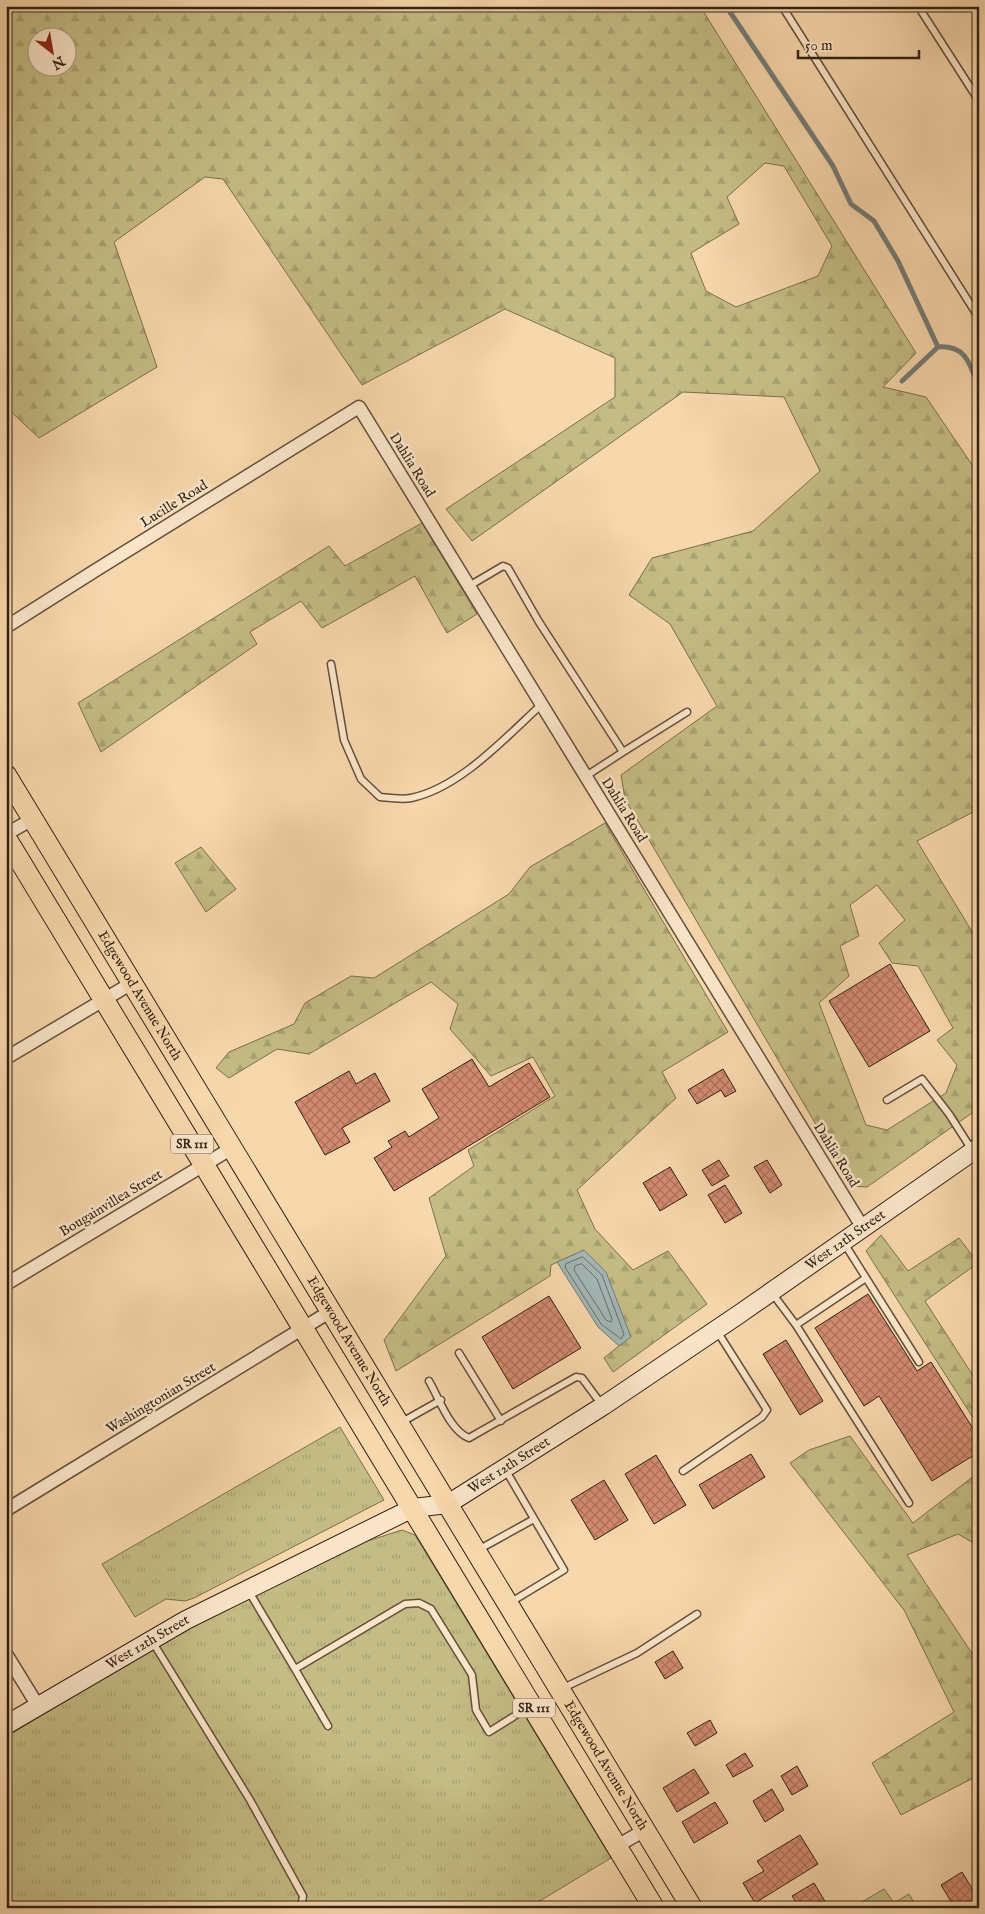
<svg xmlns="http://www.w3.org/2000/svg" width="985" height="1914" font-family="'IM FELL English',serif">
<defs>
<pattern id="grass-tufts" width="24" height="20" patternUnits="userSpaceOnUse" patternTransform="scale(1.25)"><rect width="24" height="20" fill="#c4bc84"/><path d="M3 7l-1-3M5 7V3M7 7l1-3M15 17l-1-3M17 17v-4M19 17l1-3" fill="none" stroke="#a9a171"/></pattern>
<pattern id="forest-firs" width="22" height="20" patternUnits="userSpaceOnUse" patternTransform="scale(1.25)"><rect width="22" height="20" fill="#c4bc84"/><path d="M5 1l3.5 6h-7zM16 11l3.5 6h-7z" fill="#a9a171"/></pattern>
<pattern id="building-cross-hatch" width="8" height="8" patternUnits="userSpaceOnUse" patternTransform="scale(1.25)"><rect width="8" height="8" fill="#d38a70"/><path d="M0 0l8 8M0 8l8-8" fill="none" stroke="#ac705b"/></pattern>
</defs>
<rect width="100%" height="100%" fill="#f7d7ac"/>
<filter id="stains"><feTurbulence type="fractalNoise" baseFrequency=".004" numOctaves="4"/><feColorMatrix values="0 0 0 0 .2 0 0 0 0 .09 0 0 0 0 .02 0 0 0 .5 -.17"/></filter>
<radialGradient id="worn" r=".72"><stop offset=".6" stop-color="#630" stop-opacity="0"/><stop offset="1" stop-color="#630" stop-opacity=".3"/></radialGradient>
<path fill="url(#grass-tufts)" stroke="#7b6f4c" d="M 340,1427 L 384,1500 L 194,1598 L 185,1601 L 166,1599 L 135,1617 L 102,1564 Z
M 402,1530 L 415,1535 L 611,1858 L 528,1908 L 6,1908 L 6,1737 L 158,1645 L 233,1604 L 358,1544 Z
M 884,1889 L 894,1903 L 909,1894 L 917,1908 L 862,1908 L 860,1903 Z"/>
<path fill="url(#forest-firs)" stroke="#7b6f4c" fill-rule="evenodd" d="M 16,6 L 700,6 L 916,353 L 883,387 L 926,397 L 979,475 L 979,809 L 917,841 L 979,943 L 979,1108 L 867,1187 L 852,1186 L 625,799 L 621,775 L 717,706 L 670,624 L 629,595 L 652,558 L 753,531 L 820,471 L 784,397 L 683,392 L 472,541 L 446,509 L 615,397 L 615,358 L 505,309 L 362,385 L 223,179 L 205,177 L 114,242 L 157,367 L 39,438 L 6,407 L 6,12 ZM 38,38 L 68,38 L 68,68 L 38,68 ZM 765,163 L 784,166 L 832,246 L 818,276 L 736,307 L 706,291 L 691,253 L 739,224 L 727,197 ZM 877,885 L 905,920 L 879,943 L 892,963 L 918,966 L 953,1028 L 937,1040 L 957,1065 L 946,1093 L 887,1130 L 866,1125 L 819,1003 L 849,976 L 840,946 L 859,936 L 850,905 Z
M 422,523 L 477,614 L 447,633 L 415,576 L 322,628 L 301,601 L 250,632 L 257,644 L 101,752 L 78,703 L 329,546 L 345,566 Z
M 605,823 L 728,1032 L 662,1072 L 676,1098 L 577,1190 L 595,1229 L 633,1270 L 668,1251 L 707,1304 L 613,1372 L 604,1358 L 631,1336 L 584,1250 L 551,1265 L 550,1276 L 396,1371 L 384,1340 L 446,1256 L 429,1198 L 474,1166 L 468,1150 L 555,1096 L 533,1057 L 491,1076 L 450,1029 L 458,1004 L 431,982 L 309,1054 L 277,1049 L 229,1078 L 216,1068 L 229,1052 L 294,1024 L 305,1003 L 351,976 L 374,978 L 509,894 L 530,867 Z
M 201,847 L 236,889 L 206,912 L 175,863 Z
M 881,1235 L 908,1271 L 959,1238 L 978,1263 L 925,1301 L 979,1385 L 979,1427 L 866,1251 Z
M 850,1436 L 913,1523 L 979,1472 L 979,1546 L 958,1534 L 907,1555 L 979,1664 L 979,1775 L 901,1815 L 872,1763 L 954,1712 L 904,1610 L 790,1463 L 809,1450 Z"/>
<path fill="#a3b6b6" stroke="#767b75" d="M 584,1250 L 606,1272 L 631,1337 L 619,1346 L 598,1327 L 557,1262 Z"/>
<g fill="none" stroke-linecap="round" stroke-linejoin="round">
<path stroke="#6a6c65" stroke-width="1" d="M 583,1257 L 602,1275 L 624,1334 L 621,1339 L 601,1324 L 565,1267 L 566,1264 Z
M 582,1264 L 597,1279 L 612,1319 L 611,1322 L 606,1320 L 574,1270 L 575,1266 Z"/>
<path stroke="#767b75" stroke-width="5" d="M 726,6 L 833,166 L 851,204 L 874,221 L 898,261 L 938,347 C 967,345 970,365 979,388
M 902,381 L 938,347"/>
</g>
<path fill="url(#building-cross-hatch)" stroke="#322214" d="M 890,964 L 930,1031 L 869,1067 L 829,1001 Z
M 472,1059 L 489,1087 L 529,1063 L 550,1097 L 394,1191 L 374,1158 L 392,1147 L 388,1141 L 405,1131 L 409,1137 L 439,1118 L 422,1089 Z
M 723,1069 L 736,1091 L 725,1097 L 721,1090 L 697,1104 L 688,1090 Z
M 349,1071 L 356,1084 L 375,1073 L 390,1101 L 342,1128 L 350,1142 L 325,1155 L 295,1102 Z
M 719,1160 L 729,1176 L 712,1186 L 702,1170 Z
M 767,1160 L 782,1185 L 770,1193 L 754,1167 Z
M 670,1167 L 687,1195 L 660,1211 L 643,1183 Z
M 725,1185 L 742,1213 L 725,1223 L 708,1195 Z
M 868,1294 L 917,1371 L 931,1362 L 979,1438 L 979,1452 L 932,1481 L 879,1396 L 864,1406 L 815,1328 Z
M 549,1296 L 581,1348 L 513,1389 L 482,1337 Z
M 786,1340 L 823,1401 L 800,1415 L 763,1354 Z
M 751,1454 L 765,1477 L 713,1509 L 699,1485 Z
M 656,1455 L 686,1505 L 654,1524 L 625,1474 Z
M 604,1480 L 628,1520 L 595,1540 L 571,1500 Z
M 673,1651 L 683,1668 L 665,1679 L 655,1662 Z
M 710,1720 L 717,1733 L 695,1746 L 687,1733 Z
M 745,1753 L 753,1766 L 733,1777 L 726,1765 Z
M 797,1766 L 808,1786 L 792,1795 L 781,1776 Z
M 694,1769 L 709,1793 L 677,1812 L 663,1788 Z
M 772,1789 L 784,1810 L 765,1822 L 753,1801 Z
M 715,1802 L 728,1823 L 694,1843 L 682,1822 Z
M 800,1835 L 818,1864 L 755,1903 L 743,1883 L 764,1871 L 757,1861 Z
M 962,1872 L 979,1900 L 979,1908 L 955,1908 L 941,1885 Z
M 814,1883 L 829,1908 L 800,1908 L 792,1896 Z"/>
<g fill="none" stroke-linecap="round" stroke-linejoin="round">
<g stroke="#634f3a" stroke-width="9">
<path id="lane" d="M 782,6 L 979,318
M 918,6 L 979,101
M 469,586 L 503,566 L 508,568 L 539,622 L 623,752 L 586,776
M 331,664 L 344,740 L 361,779 L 380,797 C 390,798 402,800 411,798 C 460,788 506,737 541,705
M 623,752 L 687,712
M 887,1100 L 922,1079 L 949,1114 L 972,1150
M 844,1243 L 919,1362
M 772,1293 L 796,1325 L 909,1503
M 796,1325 L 866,1278
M 459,1353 L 501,1421
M 429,1381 C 439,1398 450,1431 469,1438 L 576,1377 L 582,1378 L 602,1405
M 400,1423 L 441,1400
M 505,1469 L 564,1570 L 511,1602
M 683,1471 L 762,1417 L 767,1410 L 717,1331
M 478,1550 L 534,1519
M 248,1590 L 295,1669 L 405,1604 L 419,1603 L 431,1609 L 472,1675 L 476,1710 L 489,1732 L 529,1707
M 152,1641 L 250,1800 L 303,1896 L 301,1908
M 295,1669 L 328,1726
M 561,1689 L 637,1653 L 697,1614"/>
</g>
<g stroke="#634f3a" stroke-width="15">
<path id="street" d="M 6,627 L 96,570 L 359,407 L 863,1228
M 6,834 L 33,819
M 6,1058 L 132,983
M 6,1284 L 232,1148
M 6,1510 L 331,1311
M 6,1654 L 38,1706
M 617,1846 L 645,1830"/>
</g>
<g stroke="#322214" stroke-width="20">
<g id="secondary">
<path id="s1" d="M 6,1725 L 186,1620 L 413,1508 L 448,1504 L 603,1406 L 738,1315 L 979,1147"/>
</g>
</g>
<g stroke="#322214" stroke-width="22">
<g id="primary">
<path id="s2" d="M 6,775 L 692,1908"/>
<path d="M 6,838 L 654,1908"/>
</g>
</g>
<use href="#lane" stroke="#fae5c9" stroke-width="6"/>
<use href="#street" stroke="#fae5c9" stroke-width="12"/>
<use href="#secondary" stroke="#fae5c9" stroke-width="18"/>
<use href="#primary" stroke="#f7d7ac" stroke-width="20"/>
</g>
<g text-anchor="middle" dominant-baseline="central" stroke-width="5" stroke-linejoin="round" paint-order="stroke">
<g fill="#fae5c9" stroke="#6e5c4a" stroke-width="1">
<rect x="171" y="1134.5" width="42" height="19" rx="4"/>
<rect x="513" y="1698.5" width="42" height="19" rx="4"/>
</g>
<g font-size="12" font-weight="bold" fill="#322214">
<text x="192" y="1144">SR 111</text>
<text x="534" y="1708">SR 111</text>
</g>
<g font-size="14" fill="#322214" stroke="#fae5c9">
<text transform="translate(412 465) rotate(58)">Dahlia Road</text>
<text transform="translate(174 504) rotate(-32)">Lucille Road</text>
<text transform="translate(624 810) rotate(58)">Dahlia Road</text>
<text stroke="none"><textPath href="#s2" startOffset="258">Edgewood Avenue North</textPath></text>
<text transform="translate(836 1155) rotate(58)">Dahlia Road</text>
<text transform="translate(111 1203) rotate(-31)">Bougainvillea Street</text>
<text stroke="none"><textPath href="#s1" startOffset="974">West 12th Street</textPath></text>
<text stroke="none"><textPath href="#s2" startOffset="662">Edgewood Avenue North</textPath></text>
<text transform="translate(161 1398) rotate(-31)">Washingtonian Street</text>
<text stroke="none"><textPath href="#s1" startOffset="569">West 12th Street</textPath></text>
<text stroke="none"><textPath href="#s1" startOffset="164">West 12th Street</textPath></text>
<text stroke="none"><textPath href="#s2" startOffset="1158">Edgewood Avenue North</textPath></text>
</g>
</g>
<rect width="985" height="1914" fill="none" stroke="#f7d7ac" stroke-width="25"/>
<rect x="8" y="8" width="970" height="1899" fill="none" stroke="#322214" stroke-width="2.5"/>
<rect x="12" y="12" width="960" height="1889" fill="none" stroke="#322214"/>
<g transform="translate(52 52) rotate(149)"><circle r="24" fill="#fae5c9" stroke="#aa9781"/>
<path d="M0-4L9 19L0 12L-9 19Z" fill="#8f2418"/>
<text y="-8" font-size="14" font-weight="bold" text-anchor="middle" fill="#322214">N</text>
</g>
<path d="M798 50v8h121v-8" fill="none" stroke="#322214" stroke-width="2.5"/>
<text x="805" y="50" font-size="15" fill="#322214" stroke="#fae5c9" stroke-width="4" paint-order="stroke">50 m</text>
<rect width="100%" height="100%" filter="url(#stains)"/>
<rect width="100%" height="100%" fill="url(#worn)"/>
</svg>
